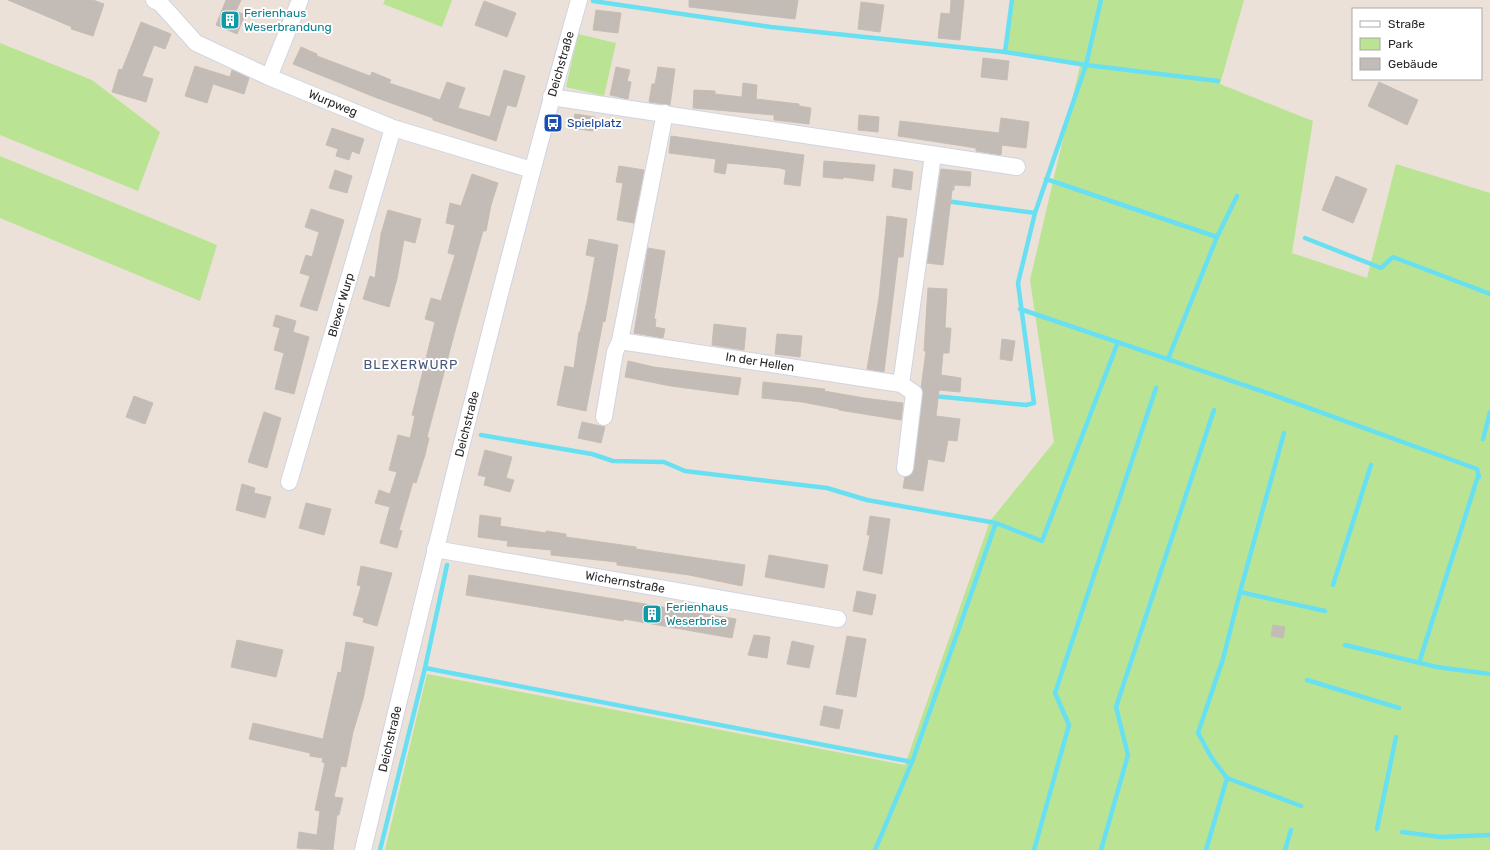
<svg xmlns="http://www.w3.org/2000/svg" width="1490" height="850" font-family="Rubik,sans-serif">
<rect width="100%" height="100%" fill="#ebe1d9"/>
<path fill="#bae493" d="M 385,0 L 452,0 L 442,27 L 383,4 Z
M 1012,0 L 1244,0 L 1220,84 L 1313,121 L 1292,253 L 1367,278 L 1396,164 L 1490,193 L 1490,850 L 385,850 L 427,674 L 905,765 L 990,521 L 1054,442 L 1030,280 L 1080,66 L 1005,52 Z
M 578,34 L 616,43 L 604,96 L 566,87 Z
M 0,43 L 92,80 L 160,132 L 138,191 L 0,135 Z
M 0,156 L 217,245 L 200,301 L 0,218 Z"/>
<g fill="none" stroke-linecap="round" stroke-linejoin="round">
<path stroke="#68e0f2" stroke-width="4.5" d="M 593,1 L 771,27 L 1005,52 L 1086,65 L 1218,81
M 1005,52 L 1012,0
M 1046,179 L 1217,237
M 946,201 L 1035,213
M 1305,238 L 1381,268 L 1393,257 L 1490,294
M 1020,309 L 1276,396 L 1477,469 L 1479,477
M 1168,359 L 1217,237 L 1237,196
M 933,396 L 1026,405 L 1034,403 L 1018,283 L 1035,213 L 1086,65 L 1101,0
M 481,435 L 592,454 L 613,461 L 664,462 L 685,471 L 827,488 L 867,500 L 996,523 L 1042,541 L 1118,342
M 1483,439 L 1490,412
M 1333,585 L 1371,465
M 1240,592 L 1284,433
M 1345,645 L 1437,667 L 1490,674
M 1419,663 L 1478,476
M 425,668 L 447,565
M 1307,680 L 1399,708
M 1227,778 L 1301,806
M 1377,829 L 1396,737
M 1402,832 L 1441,837 L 1490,835
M 380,850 L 425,668 L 912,762
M 875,850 L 912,762 L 996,523
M 1034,850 L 1069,725 L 1055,693 L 1156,388
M 1101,850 L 1128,755 L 1116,707 L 1214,410
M 1206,850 L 1227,778 L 1211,757 L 1198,733 L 1223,659 L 1240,592 L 1325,611
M 1285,850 L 1291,830"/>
</g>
<path fill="#c3bbb6" stroke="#c6bdb3" d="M 8,0 L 93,0 L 104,4 L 93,36 L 71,29 L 72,27 Z
M 226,0 L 241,0 L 236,11 L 245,15 L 237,34 L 216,25 Z
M 689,0 L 798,0 L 795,19 L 689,7 Z
M 951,0 L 964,0 L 960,40 L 938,38 L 941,13 L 950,14 Z
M 484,1 L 516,13 L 507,37 L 475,25 Z
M 861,2 L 884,5 L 880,32 L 858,29 Z
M 596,10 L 621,13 L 618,33 L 593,30 Z
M 141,22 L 171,34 L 165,49 L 154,45 L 142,76 L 153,79 L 146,102 L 112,92 L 119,69 L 122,70 Z
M 301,47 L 317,54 L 317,56 L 370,76 L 372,72 L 391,80 L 389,83 L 440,100 L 447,82 L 465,88 L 458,108 L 490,117 L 504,70 L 525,76 L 516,107 L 507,105 L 496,141 L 433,120 L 433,118 L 377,98 L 293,64 Z
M 983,58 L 1009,61 L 1007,80 L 981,77 Z
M 195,66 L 230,77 L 232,70 L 249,78 L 244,94 L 213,84 L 207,103 L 185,96 Z
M 616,67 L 630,70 L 627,81 L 631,82 L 628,99 L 610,95 Z
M 658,67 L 675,69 L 670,105 L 649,102 L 652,84 L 655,84 Z
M 1379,82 L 1418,100 L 1407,125 L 1368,106 Z
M 743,83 L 757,85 L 756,99 L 799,104 L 799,106 L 811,108 L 809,124 L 774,120 L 774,115 L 693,108 L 694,90 L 715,91 L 715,94 L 742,97 Z
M 575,114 L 595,117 L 593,131 L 572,128 Z
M 859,115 L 879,117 L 878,132 L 858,130 Z
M 1001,118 L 1029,122 L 1026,148 L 1002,145 L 1001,155 L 976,151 L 976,148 L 898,136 L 900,121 L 999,133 Z
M 332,128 L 364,139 L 359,154 L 352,151 L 349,160 L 336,156 L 338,149 L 326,145 Z
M 671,136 L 804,155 L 800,186 L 784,184 L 786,170 L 780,168 L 727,163 L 725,174 L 714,172 L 716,159 L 669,153 Z
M 824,161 L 875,165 L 873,181 L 843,177 L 843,179 L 823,177 Z
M 619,166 L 644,170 L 634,223 L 617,220 L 623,183 L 616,182 Z
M 894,169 L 913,172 L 911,190 L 892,187 Z
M 941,169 L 971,172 L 970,186 L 954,185 L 954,190 L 952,190 L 943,265 L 927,263 Z
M 335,170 L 352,176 L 347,193 L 329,188 Z
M 472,174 L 498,183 L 491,205 L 486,231 L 483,231 L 456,327 L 427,437 L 429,438 L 425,455 L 416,483 L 413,482 L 399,530 L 402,531 L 397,548 L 380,543 L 390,507 L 375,503 L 379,490 L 390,494 L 397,472 L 389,470 L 398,435 L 410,438 L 415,416 L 412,415 L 435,322 L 425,319 L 431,298 L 441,301 L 455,255 L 448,253 L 455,225 L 446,223 L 450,203 L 461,206 Z
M 1336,176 L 1367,189 L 1353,223 L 1322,210 Z
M 311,209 L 344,220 L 317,311 L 300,306 L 310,276 L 300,273 L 306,255 L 312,257 L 319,232 L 305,227 Z
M 388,210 L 421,219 L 415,243 L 404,240 L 397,279 L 389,307 L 363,299 L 370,276 L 375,278 L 381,234 Z
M 887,216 L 907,219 L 903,257 L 898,257 L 884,372 L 867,369 L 879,298 Z
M 589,239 L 618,245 L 605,322 L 603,321 L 586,411 L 557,405 L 565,366 L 574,368 L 579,332 L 580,332 L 587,302 L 595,257 L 586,255 Z
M 648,248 L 665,251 L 654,319 L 656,319 L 655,327 L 665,329 L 663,338 L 634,333 Z
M 928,288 L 947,289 L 945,328 L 951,328 L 949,353 L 943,353 L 941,375 L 961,378 L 960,392 L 939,390 L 936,416 L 960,419 L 957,441 L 948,440 L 944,462 L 928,459 L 923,491 L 903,488 L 905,477 L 912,474 L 914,469 L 923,394 L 921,388 L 926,351 L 924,351 Z
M 276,315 L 296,321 L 293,332 L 309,337 L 294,394 L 275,389 L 284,353 L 274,350 L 280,328 L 273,326 Z
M 714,324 L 746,328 L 744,350 L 712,345 Z
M 777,334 L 802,336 L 800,357 L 775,354 Z
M 1002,339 L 1015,341 L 1012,361 L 1000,359 Z
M 628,361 L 654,367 L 741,378 L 738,395 L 671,386 L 625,377 Z
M 763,382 L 825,389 L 824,391 L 864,398 L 903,403 L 901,420 L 839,410 L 839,409 L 802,402 L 762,398 Z
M 134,396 L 153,403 L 145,424 L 126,417 Z
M 264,412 L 281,418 L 267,468 L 248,462 Z
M 582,422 L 605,427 L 601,443 L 578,438 Z
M 485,450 L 512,457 L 506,478 L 514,480 L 510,492 L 484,485 L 486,477 L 478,475 Z
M 242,484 L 255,488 L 254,493 L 271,497 L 265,518 L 236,510 Z
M 306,503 L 331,509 L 324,535 L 299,528 Z
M 480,515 L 501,518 L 500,526 L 546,533 L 546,531 L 566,534 L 566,537 L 636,547 L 636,549 L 745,565 L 742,586 L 689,575 L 617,565 L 617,562 L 551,555 L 551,550 L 507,546 L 508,541 L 478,537 Z
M 870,516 L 890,519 L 882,574 L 863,570 L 870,535 L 867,535 Z
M 769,555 L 828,565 L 824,588 L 765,577 Z
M 361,566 L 392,573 L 377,626 L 363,622 L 364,618 L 353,615 L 361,586 L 357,585 Z
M 469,575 L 736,619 L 732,638 L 624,619 L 623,621 L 466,595 Z
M 857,591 L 876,595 L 872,615 L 853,611 Z
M 1273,625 L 1285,627 L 1283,638 L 1271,636 Z
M 754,635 L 770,637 L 767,658 L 748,655 Z
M 847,636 L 866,639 L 856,697 L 836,694 Z
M 237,640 L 283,650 L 276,677 L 231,667 Z
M 792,641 L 814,646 L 809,668 L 787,664 Z
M 346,642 L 374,647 L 363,699 L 353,732 L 346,767 L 341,766 L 334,797 L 343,798 L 339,815 L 337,815 L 333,850 L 297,848 L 299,832 L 317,835 L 320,811 L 315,810 L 325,763 L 322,762 L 323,758 L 310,756 L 310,753 L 249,739 L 253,723 L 323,739 L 338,672 L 341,673 Z
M 824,706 L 843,710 L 839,729 L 820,725 Z"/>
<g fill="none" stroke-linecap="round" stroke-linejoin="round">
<g stroke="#ced5e2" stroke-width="18">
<path id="minor" d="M 154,0 L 160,3 L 196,43 L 269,77 L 393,128 L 532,170
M 269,77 L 300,0
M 551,97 L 1017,167
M 620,341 L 901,384
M 604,417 L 615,352 L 620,341 L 665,113
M 905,468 L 914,393 L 901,384 L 933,155
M 289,482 L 393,128
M 435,549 L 838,619
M 363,850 C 431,566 500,281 579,0"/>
</g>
<use href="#minor" stroke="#fff" stroke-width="16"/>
</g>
<defs>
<g id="building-square" transform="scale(1)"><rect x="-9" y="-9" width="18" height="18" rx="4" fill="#0f9aa8" stroke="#fff"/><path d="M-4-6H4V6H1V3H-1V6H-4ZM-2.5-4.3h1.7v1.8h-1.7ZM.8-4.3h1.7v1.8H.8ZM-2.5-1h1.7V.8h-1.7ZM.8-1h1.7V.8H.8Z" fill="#fff"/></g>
<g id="bus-square" transform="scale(1)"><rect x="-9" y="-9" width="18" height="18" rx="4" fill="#1a4fb4" stroke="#fff"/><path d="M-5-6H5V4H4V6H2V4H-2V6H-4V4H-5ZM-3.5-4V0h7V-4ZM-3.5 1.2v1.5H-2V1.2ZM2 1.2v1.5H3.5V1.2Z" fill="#fff"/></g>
</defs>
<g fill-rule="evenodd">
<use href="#building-square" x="230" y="20"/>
<use href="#bus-square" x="553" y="123"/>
<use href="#building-square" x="652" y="614"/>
</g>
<g text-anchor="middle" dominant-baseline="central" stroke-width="4" stroke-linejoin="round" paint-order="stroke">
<g font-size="12" fill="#0d838f" stroke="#fff" text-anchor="start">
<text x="244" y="13">Ferienhaus<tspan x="244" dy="14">Weserbrandung</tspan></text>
<text x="666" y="607">Ferienhaus<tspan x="666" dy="14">Weserbrise</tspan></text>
</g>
<g font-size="12" fill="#282828" stroke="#fff">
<text transform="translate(561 64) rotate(-74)">Deichstraße</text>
<text transform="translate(333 103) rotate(22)">Wurpweg</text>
<text transform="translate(341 305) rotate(-74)">Blexer Wurp</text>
<text transform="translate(760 362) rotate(9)">In der Hellen</text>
<text transform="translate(467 424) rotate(-76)">Deichstraße</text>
<text transform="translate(625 582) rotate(10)">Wichernstraße</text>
<text transform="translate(390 739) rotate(-77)">Deichstraße</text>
</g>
<g font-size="12" fill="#164399" stroke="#fff" text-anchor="start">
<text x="567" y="123">Spielplatz</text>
</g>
<g font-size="13" letter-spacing="1" fill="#48587a" stroke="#fff">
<text x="411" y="364">BLEXERWURP</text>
</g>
</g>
<rect x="1352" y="8" width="130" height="72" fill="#ffffff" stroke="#a9a9a9"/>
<rect x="1360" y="21" width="20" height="6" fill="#ffffff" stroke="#a9a9a9"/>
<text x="1388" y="28" font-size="12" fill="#282828">Straße</text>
<rect x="1360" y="38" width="20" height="12" fill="#bae493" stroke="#a9a9a9"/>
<text x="1388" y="48" font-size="12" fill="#282828">Park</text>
<rect x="1360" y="58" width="20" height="12" fill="#c3bbb6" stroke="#a9a9a9"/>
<text x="1388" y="68" font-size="12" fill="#282828">Gebäude</text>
</svg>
